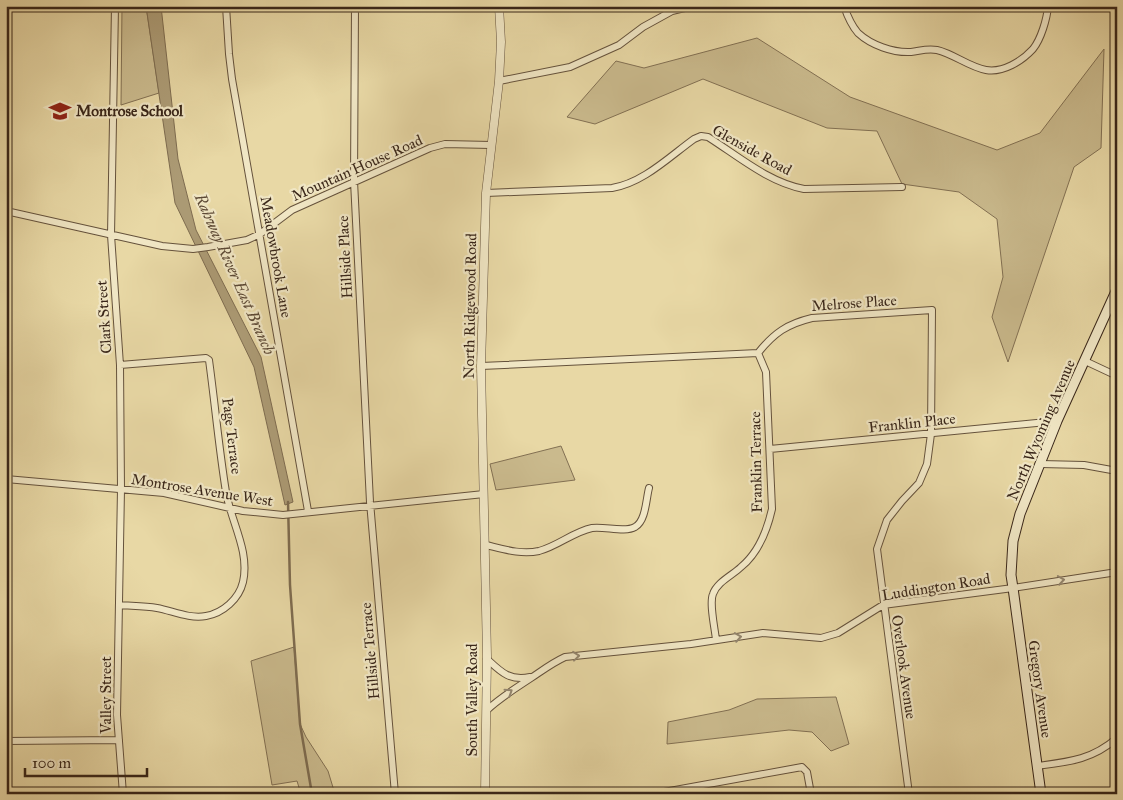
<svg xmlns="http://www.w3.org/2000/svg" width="1123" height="800" font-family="'IM FELL Great Primer',serif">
<rect width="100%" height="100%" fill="#e8d8a5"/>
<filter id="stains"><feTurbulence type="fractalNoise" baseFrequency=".004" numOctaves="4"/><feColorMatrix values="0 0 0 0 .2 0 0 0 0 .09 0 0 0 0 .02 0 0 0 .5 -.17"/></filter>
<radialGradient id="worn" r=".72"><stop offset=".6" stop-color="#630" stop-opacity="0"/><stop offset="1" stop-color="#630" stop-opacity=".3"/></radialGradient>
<path fill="#caba8d" stroke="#827053" d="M 122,6 L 146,6 L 159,93 L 121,105 Z
M 757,38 L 850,97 L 997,150 L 1040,133 L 1104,49 L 1101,148 L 1074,167 L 1008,362 L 992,317 L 1003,277 L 997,219 L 959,192 L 902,184 L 877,131 L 827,128 L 703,79 L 595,124 L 567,117 L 616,61 L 644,68 Z
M 561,446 L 575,480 L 496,490 L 490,464 Z
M 294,647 L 300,724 L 306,737 L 328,771 L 335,794 L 301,794 L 297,781 L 272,785 L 251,661 Z
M 836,697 L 849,744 L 831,751 L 812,732 L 789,730 L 667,744 L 668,722 L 729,710 L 757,699 Z"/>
<path fill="#ac9b75" stroke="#7e6c50" d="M 146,6 L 161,6 L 178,159 L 196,230 L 261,357 L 293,502 L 285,505 L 254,367 L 175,203 Z"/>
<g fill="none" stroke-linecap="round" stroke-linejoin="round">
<path stroke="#7e6c50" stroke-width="2.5" d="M 288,502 L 290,585 L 300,724 L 312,794"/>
<g stroke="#65523c" stroke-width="8">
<path id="minor" d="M 115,6 L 111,235 L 120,365 L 121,489 L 117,715 L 123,794
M 226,6 L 229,54 L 232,79 L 308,511
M 355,6 L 354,181 L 370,502 L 395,794
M 844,6 C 847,15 852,26 858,33 C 871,45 893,53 911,52 C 920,51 927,48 937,50 C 954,54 969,67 986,70 C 1003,73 1022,61 1033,49 C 1041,39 1047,19 1048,6
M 499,81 L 570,67 L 619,45 L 643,27 L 672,11 L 693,6
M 486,193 L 612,188 C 643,183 669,157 694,139 L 701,136 L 708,137 C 738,156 768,182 804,189 L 902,187
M 6,211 L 162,246 L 193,249 L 208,247 L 247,240 L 260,234 L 292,210 L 430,148 L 445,144 L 491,145
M 1085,361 L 1117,376
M 481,366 L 758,353 C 774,333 787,324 812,318 L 932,310 L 931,434 L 927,464 L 919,483 L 902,501 L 887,520 L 877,549 L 909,794
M 770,449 L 1057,421
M 1041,464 L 1084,465 L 1117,471
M 6,479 L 164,493 L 243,511 L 283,515 L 484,494
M 486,545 C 503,549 521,555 539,551 C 558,546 573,532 592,528 C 604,526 625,533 635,527 C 646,521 646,499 649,488
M 119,605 C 132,606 145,606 157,608 C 173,611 189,619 206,616 C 223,613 239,599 243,582 C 250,551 231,522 226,492 C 219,449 215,404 209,360 L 206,358 L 120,365
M 716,640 C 715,629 709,603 713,594 C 717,582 733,575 741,567 C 758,553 767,531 772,509 L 766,372 L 758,353
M 487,659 C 501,672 509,681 530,677
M 487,710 C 501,697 516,688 531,678 C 543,670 552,663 565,657 L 691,644 L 763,633 L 821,638 L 838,633 L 883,605 L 1013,588 L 1117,572
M 6,741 L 119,740
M 1037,766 C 1068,762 1092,760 1117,738
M 653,794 L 802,767 L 807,772 L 811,794"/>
</g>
<g stroke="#65523c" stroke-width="9">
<path id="tertiary" d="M 485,794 L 487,656 L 481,366 L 486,193 L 499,81 L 501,42 L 499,6"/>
</g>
<g stroke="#392619" stroke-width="11">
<path id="secondary" d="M 1041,794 L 1013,588 L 1011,575 L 1013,541 L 1020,514 L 1057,421 L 1117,289"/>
</g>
<use href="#minor" stroke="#f0e6c4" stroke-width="6"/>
<use href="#tertiary" stroke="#f0e6c4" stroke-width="8"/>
<use href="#secondary" stroke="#f0e6c4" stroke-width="9"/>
</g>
<defs><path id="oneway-chevron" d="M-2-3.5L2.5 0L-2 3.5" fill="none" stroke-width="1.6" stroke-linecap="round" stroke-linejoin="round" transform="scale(1.25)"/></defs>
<g stroke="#94866e">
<use href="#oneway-chevron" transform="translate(1061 580) rotate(-9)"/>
<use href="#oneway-chevron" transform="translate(738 637) rotate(-9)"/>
<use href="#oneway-chevron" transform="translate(576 656) rotate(-6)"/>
<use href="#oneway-chevron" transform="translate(509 692) rotate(-33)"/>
</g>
<defs>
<g id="school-bare" transform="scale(1.725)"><path d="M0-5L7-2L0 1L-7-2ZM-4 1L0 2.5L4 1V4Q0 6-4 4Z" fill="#8f2418" stroke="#f0e6c4" stroke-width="2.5" paint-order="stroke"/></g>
</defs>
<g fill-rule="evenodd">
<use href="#school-bare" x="60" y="111"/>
</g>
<g text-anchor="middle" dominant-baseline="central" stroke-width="4.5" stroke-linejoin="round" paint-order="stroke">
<g font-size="15" font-weight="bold" fill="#392619" stroke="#f0e6c4" text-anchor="start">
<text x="76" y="111">Montrose School</text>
</g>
<g font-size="15" fill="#392619" stroke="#f0e6c4">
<text transform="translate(752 150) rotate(29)">Glenside Road</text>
<text transform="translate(357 168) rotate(-24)">Mountain House Road</text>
<text transform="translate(276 257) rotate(80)">Meadowbrook Lane</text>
<text transform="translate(345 257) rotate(-93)">Hillside Place</text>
<text transform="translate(854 303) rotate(-4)">Melrose Place</text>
<text transform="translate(470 306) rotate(-89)">North Ridgewood Road</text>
<text transform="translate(104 317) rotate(-94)">Clark Street</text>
<text transform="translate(912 423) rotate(-6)">Franklin Place</text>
<text transform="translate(1041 430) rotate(-67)">North Wyoming Avenue</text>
<text transform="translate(232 436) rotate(83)">Page Terrace</text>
<text transform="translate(756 462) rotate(-91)">Franklin Terrace</text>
<text transform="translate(202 490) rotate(9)">Montrose Avenue West</text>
<text transform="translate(936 587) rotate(-9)">Luddington Road</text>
<text transform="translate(370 651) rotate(-95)">Hillside Terrace</text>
<text transform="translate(904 667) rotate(82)">Overlook Avenue</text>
<text transform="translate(1040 689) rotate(82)">Gregory Avenue</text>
<text transform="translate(106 695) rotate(-90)">Valley Street</text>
<text transform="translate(472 700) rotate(-90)">South Valley Road</text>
</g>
<g font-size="16" font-style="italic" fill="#5c4935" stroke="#f0e6c4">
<text transform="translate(235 274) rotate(66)">Rahway River East Branch</text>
</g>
</g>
<rect width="1123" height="800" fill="none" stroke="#e8d8a5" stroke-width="25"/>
<rect x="8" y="8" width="1108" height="785" fill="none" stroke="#392619" stroke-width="2.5"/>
<rect x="12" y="12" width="1098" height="775" fill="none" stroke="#392619"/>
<path d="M25 768v8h122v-8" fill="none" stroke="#392619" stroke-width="2.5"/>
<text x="32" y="768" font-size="15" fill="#392619" stroke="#f0e6c4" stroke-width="4" paint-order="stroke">100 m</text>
<rect width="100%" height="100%" filter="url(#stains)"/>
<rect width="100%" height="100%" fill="url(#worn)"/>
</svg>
